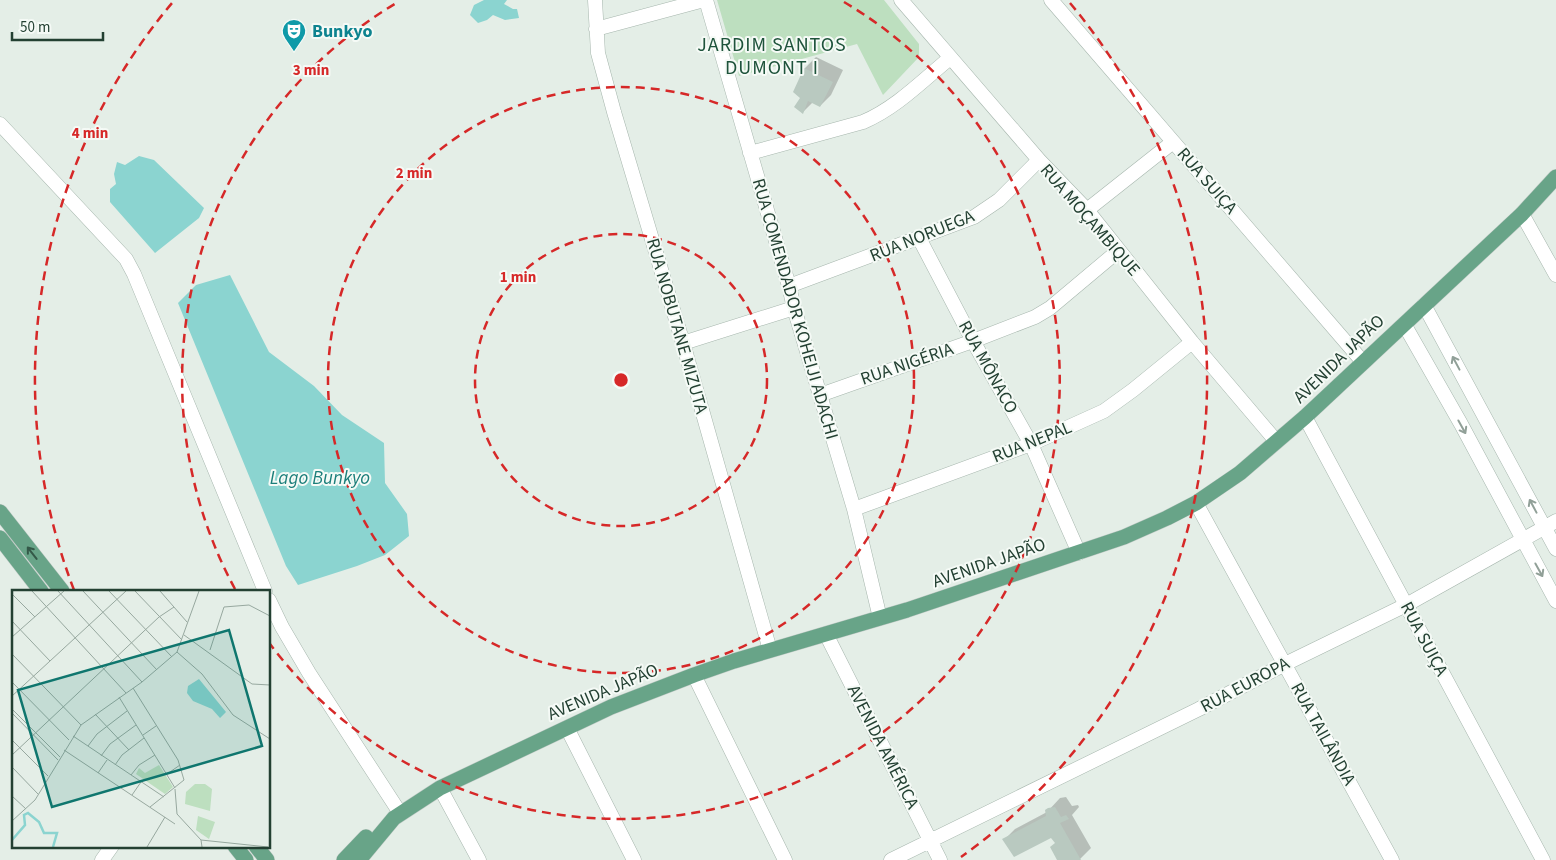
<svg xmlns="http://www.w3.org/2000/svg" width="1556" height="860" font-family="'Source Sans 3',sans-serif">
<rect width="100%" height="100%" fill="#e4eee7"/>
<path fill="#bddfbf" d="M 717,0 L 884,0 L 919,44 L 919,57 L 883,95 L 857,44 L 739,76 Z"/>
<path fill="#8bd4d0" d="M 484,0 L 507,0 L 504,4 L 513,9 L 517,9 L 519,18 L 505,20 L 493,15 L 487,20 L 478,23 L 470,15 L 474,5 Z
M 139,156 L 154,160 L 204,208 L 199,218 L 155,253 L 110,202 L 110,189 L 116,184 L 114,174 L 117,162 L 125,165 Z
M 230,275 L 269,352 L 314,386 L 342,415 L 384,443 L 385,483 L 407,514 L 409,536 L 385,555 L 357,566 L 298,585 L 286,566 L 178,303 L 196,285 Z"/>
<path fill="#0003" d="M 816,57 L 843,70 L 831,95 L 820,106 L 813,102 L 803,112 L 801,98 L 794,92 L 805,68 Z
M 1066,797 L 1072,806 L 1078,805 L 1079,807 L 1072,815 L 1091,848 L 1080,859 L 1058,860 L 1056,843 L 1051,836 L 1004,840 L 1015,829 L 1047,812 L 1060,798 Z"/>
<path fill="#b9c9c0" d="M 804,68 L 833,82 L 820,107 L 808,101 L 803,114 L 794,107 L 800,98 L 793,92 Z
M 1055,807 L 1061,817 L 1066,815 L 1069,819 L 1060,823 L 1081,860 L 1057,860 L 1050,847 L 1055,843 L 1051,838 L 1014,857 L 1002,839 L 1046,816 L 1045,810 L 1048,808 Z"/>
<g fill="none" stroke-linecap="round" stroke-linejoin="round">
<g stroke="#a6b6ad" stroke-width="15">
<path id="minor" d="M 595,0 L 598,53 L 614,112 L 683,343 L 770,650
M 706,0 L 789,286 L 794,308 L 854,509 L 880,618
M 901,0 L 1039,160 L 1087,210 L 1192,342 L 1276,441
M 1051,0 L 1363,362
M 596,29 L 704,0
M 0,124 L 126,259 L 134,274 L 265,591
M 750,153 L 863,122 C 896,108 922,81 950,58
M 1087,210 L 1173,142
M 1522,214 L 1556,275
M 919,238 L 973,341 L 1031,444 L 1079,553
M 789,286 L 974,217 L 999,200 L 1039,160
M 1424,305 L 1556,549
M 1404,324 L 1461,424 L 1556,601
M 683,343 L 794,308
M 820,395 L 973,341 L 1035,317 L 1050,308 L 1118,251
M 1305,417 L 1543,860
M 1196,503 L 1392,860
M 854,509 L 1031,444 L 1104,411 L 1133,390 L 1192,342
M 269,600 L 282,627 L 309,673 L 400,813
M 826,634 L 940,860
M 694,675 L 785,860
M 567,728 L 634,860
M 440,788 L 479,860
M 102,860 L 112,846
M 891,860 L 1199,709 L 1285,664 L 1406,605 L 1556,521"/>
</g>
<g stroke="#c1cac6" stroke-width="16">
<path id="major" d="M 0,512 L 62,591
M 0,538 L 41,591
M 235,846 L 246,860
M 256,846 L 267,860
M 344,860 L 366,837
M 359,860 L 394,818 L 440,788 L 611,707 L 694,675 L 734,661 L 907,610 L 1124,537 L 1167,518 L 1196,503 L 1240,473 L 1305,417 L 1522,214 L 1556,177"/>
</g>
<use href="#minor" stroke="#fff" stroke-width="14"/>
<use href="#major" stroke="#68a488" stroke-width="15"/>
</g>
<defs><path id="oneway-shaft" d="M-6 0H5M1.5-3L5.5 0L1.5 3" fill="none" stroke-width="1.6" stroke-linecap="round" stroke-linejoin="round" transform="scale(1.25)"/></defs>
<g stroke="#91a098">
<use href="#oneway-shaft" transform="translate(1456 363) rotate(-118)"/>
<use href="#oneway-shaft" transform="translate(1462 427) rotate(61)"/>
<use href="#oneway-shaft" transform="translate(1533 506) rotate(-118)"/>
<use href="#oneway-shaft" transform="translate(1539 570) rotate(61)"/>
</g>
<use stroke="#345948" href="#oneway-shaft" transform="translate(32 553) rotate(-128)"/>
<g fill="none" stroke="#d62828" stroke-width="2.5" stroke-dasharray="9 6">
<circle cx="621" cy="380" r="146"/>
<circle cx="621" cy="380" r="293"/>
<path d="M235 589A439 439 0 0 1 398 2M844 2A439 439 0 1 1 270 644"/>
<path d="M74 590A586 586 0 0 1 172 3M1070 3A586 586 0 0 1 961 857"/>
</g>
<defs>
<g id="theatre-pin" transform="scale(1.25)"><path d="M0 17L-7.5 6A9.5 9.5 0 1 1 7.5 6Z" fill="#0f9aa8" stroke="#f5faf6"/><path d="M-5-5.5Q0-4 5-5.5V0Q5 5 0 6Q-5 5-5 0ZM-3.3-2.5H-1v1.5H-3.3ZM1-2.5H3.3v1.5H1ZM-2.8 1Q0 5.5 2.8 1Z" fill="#fff"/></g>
</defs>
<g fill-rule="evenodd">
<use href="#theatre-pin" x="294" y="31"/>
</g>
<g text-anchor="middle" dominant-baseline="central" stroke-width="4" stroke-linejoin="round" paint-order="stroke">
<g font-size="18" font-weight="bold" fill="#0d838f" stroke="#f5faf6" text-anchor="start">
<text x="312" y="31">Bunkyo</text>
</g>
<g font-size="18" fill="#234032" stroke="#f5faf6">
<text transform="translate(1207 181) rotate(49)">RUA SUIÇA</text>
<text transform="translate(1090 220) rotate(49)">RUA MOÇAMBIQUE</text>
<text transform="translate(922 236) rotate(-22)">RUA NORUEGA</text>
<text transform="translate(795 309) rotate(74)">RUA COMENDADOR KOHEIJI ADACHI</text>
<text transform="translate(677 326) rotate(74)">RUA NOBUTANE MIZUTA</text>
<text transform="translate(1339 359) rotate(-44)">AVENIDA JAPÃO</text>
<text transform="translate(907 364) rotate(-19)">RUA NIGÉRIA</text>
<text transform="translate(988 367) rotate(61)">RUA MÔNACO</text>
<text transform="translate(1032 442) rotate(-22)">RUA NEPAL</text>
<text transform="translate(989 563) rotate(-19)">AVENIDA JAPÃO</text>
<text transform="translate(1424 639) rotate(62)">RUA SUIÇA</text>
<text transform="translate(1245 685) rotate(-28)">RUA EUROPA</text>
<text transform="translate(603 692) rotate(-23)">AVENIDA JAPÃO</text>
<text transform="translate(1323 734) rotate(61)">RUA TAILÂNDIA</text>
<text transform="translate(883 747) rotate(63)">AVENIDA AMÉRICA</text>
</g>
<g font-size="19" font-style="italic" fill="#1b7e7a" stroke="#f5faf6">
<text x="320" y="478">Lago Bunkyo</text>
</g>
<g font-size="20" letter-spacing="1" fill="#1e533b" stroke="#f5faf6">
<text x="772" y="45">JARDIM SANTOS<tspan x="772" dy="23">DUMONT I</tspan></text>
</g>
</g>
<g transform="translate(12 590)">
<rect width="258" height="258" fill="#e4eee7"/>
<path d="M 147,175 L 161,197 L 153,204 L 124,184 L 127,178 L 133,183 ZM 183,194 L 193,194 L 200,199 L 198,221 L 173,214 L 174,202 ZM 186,226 L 203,232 L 197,249 L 184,240 Z" fill="#bddfbf"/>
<path d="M 187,89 L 214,122 L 208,128 L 200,119 L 181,111 L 175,103 L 176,96 Z" fill="#8bd4d0"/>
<path fill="none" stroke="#8bd4d0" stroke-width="2.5" d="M 0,250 L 13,235 L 12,225 L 16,223 L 27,232 L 32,243 L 45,243 L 41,257"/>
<path fill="none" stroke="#97a89f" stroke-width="1" d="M 20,1 L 114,103M 46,1 L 130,92M 71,1 L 145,80M 97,1 L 160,67M 123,1 L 170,50M 148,1 L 175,32M 0,4 L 23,27M 0,31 L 38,71M 172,45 L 240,94 L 258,95M 0,47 L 52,1M 198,60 L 212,17 L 237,15 L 258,26M 165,62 L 190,84 L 221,125 L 258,149M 0,64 L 69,135M 0,92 L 57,150M 121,98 L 166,170 L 172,190 L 138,217M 0,106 L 114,1M 107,107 L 163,198M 0,119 L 48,167M 0,123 L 46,170M 83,124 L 117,160M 131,145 L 144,136M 61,146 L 152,207M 0,150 L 36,186M 76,156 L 85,144 L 115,121M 52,160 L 163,234M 0,165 L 147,27 L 162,17M 89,166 L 98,154 L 124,135M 103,175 L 110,165 L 132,148M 0,177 L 26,204M 86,183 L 95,170M 155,184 L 168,175M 119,185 L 127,175 L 143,165M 163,199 L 165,224 L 189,250 L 190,257M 120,205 L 129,192M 0,206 L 14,219M 0,231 L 23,210 L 69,135 L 130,92 L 165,62 L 187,1M 189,250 L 256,257M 135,257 L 153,227"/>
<path fill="#0f766e" fill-opacity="0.15" stroke="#0f766e" stroke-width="2.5" d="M 217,40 L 250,156 L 40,217 L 6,100 Z"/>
<rect width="258" height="258" fill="none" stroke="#234032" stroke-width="2.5"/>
</g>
<circle cx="621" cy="380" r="8" fill="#d62828" stroke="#f5faf6" stroke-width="2.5"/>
<g font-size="15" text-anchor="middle" font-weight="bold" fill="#d62828" stroke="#f5faf6" stroke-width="4" stroke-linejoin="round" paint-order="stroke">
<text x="311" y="75">3 min</text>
<text x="90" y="138">4 min</text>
<text x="414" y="178">2 min</text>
<text x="518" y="282">1 min</text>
</g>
<path d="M12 32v8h91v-8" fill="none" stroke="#234032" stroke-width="2.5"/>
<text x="20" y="32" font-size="15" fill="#234032" stroke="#f5faf6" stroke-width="4" paint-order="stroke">50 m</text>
</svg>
